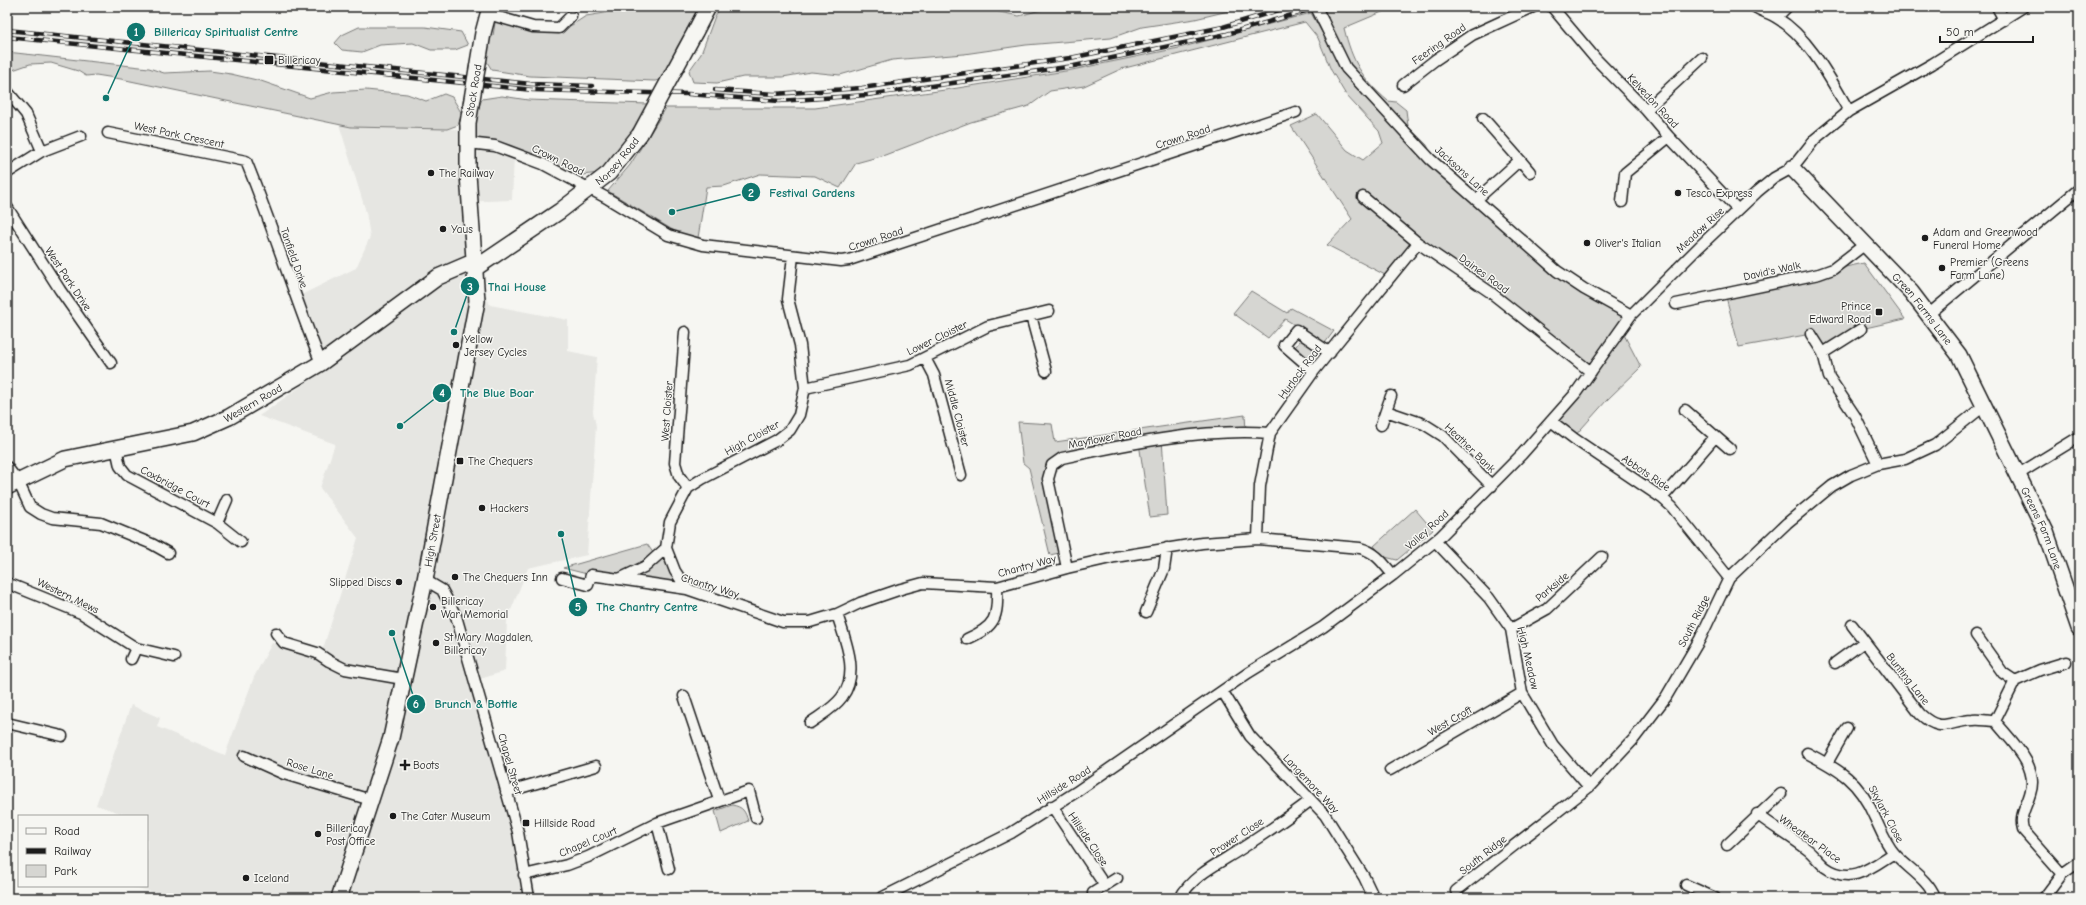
<svg xmlns="http://www.w3.org/2000/svg" width="2086" height="905" font-family="'Comic Neue',sans-serif">
<rect width="100%" height="100%" fill="#f6f6f2"/>
<filter id="ink" filterUnits="userSpaceOnUse"><feTurbulence type="fractalNoise" baseFrequency=".025" numOctaves="2"/><feDisplacementMap in="SourceGraphic" scale="8" xChannelSelector="R" yChannelSelector="G"/><feConvolveMatrix kernelMatrix="1 2 1 2 8 2 1 2 1" color-interpolation-filters="sRGB"/></filter>
<g filter="url(#ink)">
<path fill="#e6e6e2" d="M 339,124 L 454,129 L 514,156 L 512,200 L 462,202 L 466,267 L 474,269 L 490,305 L 568,320 L 568,351 L 597,357 L 593,412 L 596,426 L 587,555 L 528,568 L 507,620 L 505,671 L 474,681 L 538,898 L 175,898 L 130,886 L 147,886 L 147,816 L 129,816 L 96,805 L 131,705 L 160,718 L 157,727 L 225,755 L 254,677 L 272,643 L 321,655 L 358,538 L 320,488 L 335,444 L 259,416 L 328,367 L 301,295 L 356,268 L 370,237 L 366,212 Z"/>
<path fill="#d6d6d2" stroke="#797977" d="M 613,7 L 700,7 L 677,47 L 664,79 L 655,81 L 530,76 L 492,70 L 484,57 L 483,45 L 493,36 L 496,16 L 533,27 L 572,25 L 586,16 L 605,13 Z
M 721,7 L 976,7 L 1019,16 L 1051,7 L 1245,7 L 1195,19 L 1142,27 L 1111,38 L 1026,45 L 964,54 L 892,60 L 840,75 L 811,72 L 783,77 L 743,77 L 717,83 L 693,82 L 689,71 L 701,54 L 715,16 Z
M 1329,7 L 1394,7 L 1344,28 C 1352,61 1362,79 1388,101 L 1396,102 L 1406,110 L 1408,126 L 1427,145 L 1436,165 L 1532,251 L 1631,315 L 1621,329 L 1641,367 L 1607,400 L 1573,438 L 1551,421 L 1591,372 L 1418,243 L 1389,277 L 1327,245 L 1352,219 L 1291,126 L 1317,114 L 1347,150 L 1363,160 L 1383,143 L 1379,131 L 1346,95 L 1331,70 L 1318,38 L 1305,22 L 1121,69 L 1084,86 L 1050,91 L 1029,106 L 971,122 L 885,155 L 856,163 L 840,188 L 815,176 L 760,174 L 724,186 L 706,187 L 698,238 L 676,232 L 608,191 L 630,165 L 666,108 L 815,108 L 945,90 L 1072,70 L 1179,48 L 1311,13 L 1324,36 L 1332,33 L 1321,10 Z
M 359,27 L 425,27 L 461,32 L 468,45 L 455,50 L 431,50 L 413,43 L 380,45 L 362,52 L 342,50 L 335,43 L 342,35 Z
M 7,52 L 149,68 L 164,73 L 210,71 L 231,74 L 261,81 L 310,98 L 333,92 L 366,90 L 407,94 L 426,101 L 444,94 L 452,97 L 462,114 L 458,125 L 447,129 L 351,127 L 121,79 L 96,75 L 86,76 L 78,71 L 51,63 L 30,64 L 7,72 Z
M 502,96 L 528,100 L 648,104 L 636,140 L 607,172 L 566,177 L 471,137 L 476,114 L 482,99 Z
M 1864,263 L 1905,319 L 1861,329 L 1823,353 L 1811,334 L 1739,347 L 1725,293 Z
M 1251,291 L 1287,313 L 1291,308 L 1334,331 L 1325,343 L 1285,319 L 1268,338 L 1233,313 Z
M 1304,336 L 1330,353 L 1314,371 L 1292,351 Z
M 1245,415 L 1246,431 L 1162,439 L 1167,515 L 1150,517 L 1139,443 L 1062,458 L 1048,479 L 1063,552 L 1050,555 L 1029,468 L 1023,463 L 1018,422 L 1052,424 L 1055,442 Z
M 1415,509 L 1433,530 L 1397,560 L 1385,557 L 1374,546 Z
M 647,544 L 656,557 L 666,548 L 687,589 L 591,575 L 563,568 Z
M 732,805 C 743,807 745,811 748,821 L 721,833 L 715,811 Z"/>
<g fill="none" stroke-linecap="round" stroke-linejoin="round">
<g stroke="#1c1c1c" stroke-width="13">
<path id="street" d="M 1552,7 L 1595,58 L 1646,110 L 1669,137 L 1738,210
M 1755,7 C 1762,12 1770,13 1777,18 C 1809,37 1831,80 1849,111
M 1997,7 L 2004,20
M 488,14 L 533,27 L 559,28 L 571,16
M 1777,17 L 1787,7
M 1323,21 L 1346,68 L 1430,159 L 1557,271 L 1584,289 L 1631,315
M 1403,85 L 1435,60 L 1472,35 L 1533,7
M 7,91 L 26,114 L 42,151
M 1646,110 L 1702,58
M 108,133 L 246,161 C 273,227 294,296 321,363
M 468,143 L 495,146 L 543,164 L 605,197 L 668,235 L 703,245 L 841,261 L 849,260 L 1296,112
M 1520,160 L 1530,172
M 7,173 L 42,151 L 81,136
M 1363,197 L 1418,243 L 1490,292 L 1591,372
M 1476,200 L 1520,160 L 1483,118
M 1622,202 L 1625,173 L 1669,137
M 7,207 L 60,290 L 111,363
M 1676,304 L 1819,274 L 1833,269 L 1864,245
M 1929,314 L 2079,189
M 1031,316 L 1046,371
M 1861,329 L 1823,353 L 1829,377 L 1855,416 L 1878,464
M 685,332 L 675,463 L 679,476 L 688,488
M 1811,334 L 1823,353
M 925,358 L 934,375 L 961,475
M 1314,371 L 1284,345 L 1296,330 L 1330,353
M 805,388 L 910,365 L 988,326 L 1049,311
M 1685,410 L 1730,449
M 1386,411 L 1424,424 L 1443,436 L 1492,486
M 1551,421 L 1576,440 L 1662,498 L 1672,507 L 1729,578
M 1381,425 L 1391,396
M 116,448 L 120,466 L 127,475 L 217,523 L 241,542
M 7,467 L 18,481 L 30,507 L 41,514 L 52,518 L 101,523 L 152,544 L 168,553
M 2017,475 L 2079,437
M 1662,498 L 1715,437
M 217,523 L 227,500
M 1258,539 L 1260,486 L 1270,433 L 1314,371 L 1418,243
M 1435,541 L 1489,598 L 1511,629 L 1522,693 L 1553,745 L 1589,787
M 666,548 L 670,522 L 688,488 L 702,479 L 777,440 L 790,430 L 799,415 L 805,388 L 800,345 L 788,299 L 793,256
M 666,548 L 675,571 L 687,589
M 1067,568 L 1048,479 L 1052,465 L 1062,458 C 1127,444 1204,428 1270,433
M 562,578 L 588,585 L 591,575 L 619,579 L 646,566 L 666,548
M 619,579 L 687,589 L 783,622 L 810,622 L 837,614 L 860,603 L 901,589 L 923,583 L 997,587 L 1067,568 L 1115,557 L 1202,543 L 1258,539 L 1360,548 C 1376,552 1383,563 1393,575
M 425,580 L 442,590 L 456,616 L 518,832 L 529,898
M 7,583 L 81,613 L 136,648 L 174,657
M 1146,612 L 1164,569 L 1167,548
M 1852,625 L 1920,714 C 1942,734 1948,721 1973,720 C 1980,719 1988,721 1995,721 C 2011,741 2040,766 2030,794 C 2026,808 2019,815 2023,830 L 2062,874
M 1511,629 L 1547,609 L 1602,557
M 276,633 L 284,643 L 317,653 L 329,661 L 345,669 L 403,679
M 1976,635 L 2003,673 L 2015,681
M 967,639 C 996,626 998,618 997,587
M 131,659 L 136,648
M 1835,663 L 1864,642
M 1223,692 L 1250,736 L 1325,815 L 1364,877 L 1374,898
M 684,696 L 719,800
M 1995,721 L 2015,681 L 2040,670 L 2066,662
M 7,723 L 62,736
M 810,723 C 821,715 834,708 842,697 C 860,673 845,640 837,614
M 1807,753 C 1840,770 1859,781 1874,816 C 1880,828 1885,843 1894,853 C 1907,868 1928,879 1935,898
M 244,756 L 284,774 L 371,800
M 1827,763 L 1847,728
M 1390,770 L 1522,693
M 506,792 L 596,766
M 1052,806 L 1105,886
M 1757,814 C 1773,827 1792,837 1808,850 C 1814,855 1819,862 1825,867 C 1851,886 1872,867 1894,853
M 657,823 L 669,869
M 1727,845 L 1781,794
M 524,875 L 567,865 L 588,857 L 657,823 L 749,791 L 756,818
M 1686,885 L 1715,898
M 1456,891 L 1589,787 L 1633,740 L 1666,697 L 1700,639 L 1729,578 L 1787,523 L 1832,486 L 1851,475 L 1878,464 L 1905,459 L 1935,445 L 1985,405
M 1093,893 L 1117,878
M 881,898 L 1011,833 L 1076,792 L 1248,673 L 1323,627 L 1393,575 L 1440,537 L 1522,454 L 1575,394 L 1631,315 L 1699,247 L 1757,192 L 1774,178 L 1792,168 L 1815,139 L 1849,111 L 1932,64 L 2023,7
M 1180,898 C 1193,874 1222,862 1244,847 C 1267,832 1289,817 1311,800
M 2044,898 L 2062,874 L 2079,862"/>
</g>
<g stroke="#1c1c1c" stroke-width="18">
<g id="secondary">
<path d="M 695,32 L 708,7"/>
<path d="M 483,33 L 490,7"/>
<path id="s1" d="M 1792,168 L 1911,292 L 1959,355 L 2046,532 L 2079,628"/>
<path id="s2" d="M 474,269 L 560,211 L 609,173 L 640,134"/>
<path id="s3" d="M 7,487 L 65,459 L 193,433 L 229,417 L 321,363 L 438,277 L 473,262"/>
<path id="s4" d="M 339,898 L 391,738 L 425,580 L 477,301 L 468,174 L 468,123"/>
</g>
</g>
<use href="#street" stroke="#f6f6f2" stroke-width="10"/>
<use href="#secondary" stroke="#f6f6f2" stroke-width="15"/>
<g stroke="#1c1c1c" stroke-width="4.5">
<path id="rail" d="M 7,30 L 531,84 L 592,86
M 7,37 L 533,90 L 688,94 L 779,101 L 867,95 L 1074,66 L 1227,34 L 1319,7
M 715,90 L 774,94 L 862,88 L 1070,58 L 1223,27 L 1289,7"/>
</g>
<use href="#rail" stroke="#f6f6f2" stroke-width="3" stroke-dasharray="9" stroke-linecap="butt"/>
<g stroke="#1c1c1c" stroke-width="13" stroke-linecap="butt">
<path id="street-bridge" d="M 1316,7 L 1323,21"/>
</g>
<g stroke="#1c1c1c" stroke-width="18" stroke-linecap="butt">
<g id="secondary-bridge">
<path id="s5" d="M 468,123 L 483,33"/>
<path d="M 640,134 L 695,32"/>
</g>
</g>
<use href="#street-bridge" stroke="#f6f6f2" stroke-width="10"/>
<use href="#secondary-bridge" stroke="#f6f6f2" stroke-width="15"/>
</g>
</g>
<g fill="#1c1c1c" stroke="#f6f6f2" stroke-width="1.5">
<rect x="264" y="55" width="10" height="10" rx="2"/>
<circle cx="431" cy="173" r="4"/>
<circle cx="1678" cy="193" r="4"/>
<circle cx="443" cy="229" r="4"/>
<circle cx="1925" cy="238" r="4"/>
<circle cx="1587" cy="243" r="4"/>
<circle cx="1942" cy="268" r="4"/>
<rect x="1875" y="308" width="8" height="8" rx="2"/>
<circle cx="456" cy="345" r="4"/>
<rect x="456" y="457" width="8" height="8" rx="2"/>
<circle cx="482" cy="508" r="4"/>
<circle cx="455" cy="577" r="4"/>
<circle cx="399" cy="582" r="4"/>
<circle cx="433" cy="607" r="4"/>
<circle cx="436" cy="643" r="4"/>
<path d="M403 759h4v4h4v4h-4v4h-4v-4h-4v-4h4z"/>
<circle cx="393" cy="816" r="4"/>
<rect x="522" y="819" width="8" height="8" rx="2"/>
<circle cx="318" cy="834" r="4"/>
<circle cx="246" cy="878" r="4"/>
</g>
<g text-anchor="middle" dominant-baseline="central" stroke-width="3" stroke-linejoin="round" paint-order="stroke">
<g font-size="11" fill="#1c1c1c" stroke="#f6f6f2">
<text transform="translate(1439 44) rotate(-35)">Feering Road</text>
<text stroke="none"><textPath href="#s5" startOffset="33">Stock Road</textPath></text>
<text transform="translate(1653 101) rotate(47)">Kelvedon Road</text>
<text transform="translate(179 135) rotate(12)">West Park Crescent</text>
<text transform="translate(1183 137) rotate(-18)">Crown Road</text>
<text transform="translate(558 160) rotate(26)">Crown Road</text>
<text stroke="none"><textPath href="#s2" startOffset="180">Norsey Road</textPath></text>
<text transform="translate(1462 171) rotate(42)">Jacksons Lane</text>
<text transform="translate(1700 230) rotate(-43)">Meadow Rise</text>
<text transform="translate(876 239) rotate(-18)">Crown Road</text>
<text transform="translate(294 258) rotate(71)">Tanfield Drive</text>
<text transform="translate(1772 271) rotate(-12)">David's Walk</text>
<text transform="translate(1484 274) rotate(36)">Daines Road</text>
<text transform="translate(68 279) rotate(56)">West Park Drive</text>
<text stroke="none"><textPath href="#s1" startOffset="192">Green Farms Lane</textPath></text>
<text transform="translate(937 338) rotate(-26)">Lower Cloister</text>
<text transform="translate(1300 372) rotate(-53)">Hurlock Road</text>
<text stroke="none"><textPath href="#s3" startOffset="262">Western Road</textPath></text>
<text transform="translate(667 411) rotate(-86)">West Cloister</text>
<text transform="translate(957 413) rotate(75)">Middle Cloister</text>
<text transform="translate(752 438) rotate(-29)">High Cloister</text>
<text transform="translate(1105 438) rotate(-11)">Mayflower Road</text>
<text transform="translate(1470 448) rotate(44)">Heather Bank</text>
<text transform="translate(1646 473) rotate(34)">Abbots Ride</text>
<text transform="translate(175 487) rotate(28)">Coxbridge Court</text>
<text stroke="none"><textPath href="#s1" startOffset="443">Greens Farm Lane</textPath></text>
<text transform="translate(1427 530) rotate(-42)">Valley Road</text>
<text stroke="none"><textPath href="#s4" startOffset="370">High Street</textPath></text>
<text transform="translate(1027 566) rotate(-15)">Chantry Way</text>
<text transform="translate(710 586) rotate(17)">Chantry Way</text>
<text transform="translate(1552 587) rotate(-40)">Parkside</text>
<text transform="translate(68 596) rotate(26)">Western Mews</text>
<text transform="translate(1694 621) rotate(-63)">South Ridge</text>
<text transform="translate(1528 658) rotate(77)">High Meadow</text>
<text transform="translate(1908 679) rotate(52)">Bunting Lane</text>
<text transform="translate(1450 721) rotate(-30)">West Croft</text>
<text transform="translate(510 764) rotate(74)">Chapel Street</text>
<text transform="translate(310 769) rotate(17)">Rose Lane</text>
<text transform="translate(1311 784) rotate(47)">Langemore Way</text>
<text transform="translate(1064 785) rotate(-32)">Hillside Road</text>
<text transform="translate(1886 814) rotate(62)">Skylark Close</text>
<text transform="translate(1237 837) rotate(-33)">Prower Close</text>
<text transform="translate(1088 839) rotate(56)">Hillside Close</text>
<text transform="translate(1810 839) rotate(36)">Wheatear Place</text>
<text transform="translate(588 842) rotate(-23)">Chapel Court</text>
<text transform="translate(1483 855) rotate(-38)">South Ridge</text>
</g>
<g font-size="11" fill="#1c1c1c" stroke="#f6f6f2" text-anchor="start">
<text x="278" y="60">Billericay</text>
<text x="439" y="173">The Railway</text>
<text x="1686" y="193">Tesco Express</text>
<text x="451" y="229">Yaus</text>
<text x="1933" y="232">Adam and Greenwood<tspan x="1933" dy="13">Funeral Home</tspan></text>
<text x="1595" y="243">Oliver's Italian</text>
<text x="1950" y="262">Premier (Greens<tspan x="1950" dy="13">Farm Lane)</tspan></text>
<text x="1871" y="306" text-anchor="end">Prince<tspan x="1871" dy="13">Edward Road</tspan></text>
<text x="464" y="339">Yellow<tspan x="464" dy="13">Jersey Cycles</tspan></text>
<text x="468" y="461">The Chequers</text>
<text x="490" y="508">Hackers</text>
<text x="463" y="577">The Chequers Inn</text>
<text x="391" y="582" text-anchor="end">Slipped Discs</text>
<text x="441" y="601">Billericay<tspan x="441" dy="13">War Memorial</tspan></text>
<text x="444" y="637">St Mary Magdalen,<tspan x="444" dy="13">Billericay</tspan></text>
<text x="413" y="765">Boots</text>
<text x="401" y="816">The Cater Museum</text>
<text x="534" y="823">Hillside Road</text>
<text x="326" y="828">Billericay<tspan x="326" dy="13">Post Office</tspan></text>
<text x="254" y="878">Iceland</text>
</g>
</g>
<path fill="none" stroke="#0f766e" stroke-width="1.5" d="M106 98L136 32M672 212L751 192M454 332L470 286M400 426L442 393M561 534L578 607M392 633L416 704"/>
<g fill="#0f766e" stroke="#f6f6f2" stroke-width="1.5">
<circle cx="106" cy="98" r="4"/>
<circle cx="672" cy="212" r="4"/>
<circle cx="454" cy="332" r="4"/>
<circle cx="400" cy="426" r="4"/>
<circle cx="561" cy="534" r="4"/>
<circle cx="392" cy="633" r="4"/>
<circle cx="136" cy="32" r="10"/>
<circle cx="751" cy="192" r="10"/>
<circle cx="470" cy="286" r="10"/>
<circle cx="442" cy="393" r="10"/>
<circle cx="578" cy="607" r="10"/>
<circle cx="416" cy="704" r="10"/>
</g>
<g font-size="12" text-anchor="middle" font-weight="bold" fill="#fff">
<text x="136" y="36">1</text>
<text x="751" y="197">2</text>
<text x="470" y="291">3</text>
<text x="442" y="397">4</text>
<text x="578" y="611">5</text>
<text x="416" y="708">6</text>
</g>
<g font-size="12" text-anchor="middle" font-weight="bold" fill="#0f766e" stroke="#f6f6f2" stroke-width="3" stroke-linejoin="round" paint-order="stroke">
<text x="226" y="36">Billericay Spiritualist Centre</text>
<text x="812" y="197">Festival Gardens</text>
<text x="517" y="291">Thai House</text>
<text x="497" y="397">The Blue Boar</text>
<text x="647" y="611">The Chantry Centre</text>
<text x="476" y="708">Brunch &amp; Bottle</text>
</g>
<rect width="2086" height="905" fill="none" stroke="#f6f6f2" stroke-width="24"/>
<rect x="12" y="12" width="2062" height="881" fill="none" stroke="#1c1c1c" stroke-width="1.5" filter="url(#ink)"/>
<rect x="18" y="815" width="130" height="72" fill="#f6f6f2" stroke="#9f9f9c"/>
<rect x="26" y="828" width="20" height="6" fill="#f6f6f2" stroke="#9f9f9c"/>
<text x="54" y="835" font-size="12" fill="#1c1c1c">Road</text>
<rect x="26" y="848" width="20" height="6" fill="#1c1c1c" stroke="#9f9f9c"/>
<text x="54" y="855" font-size="12" fill="#1c1c1c">Railway</text>
<rect x="26" y="865" width="20" height="12" fill="#d6d6d2" stroke="#9f9f9c"/>
<text x="54" y="875" font-size="12" fill="#1c1c1c">Park</text>
<path d="M1940 36v6h93v-6" fill="none" stroke="#1c1c1c" stroke-width="2"/>
<text x="1946" y="36" font-size="12" fill="#1c1c1c" stroke="#f6f6f2" stroke-width="3" paint-order="stroke">50 m</text>
</svg>
